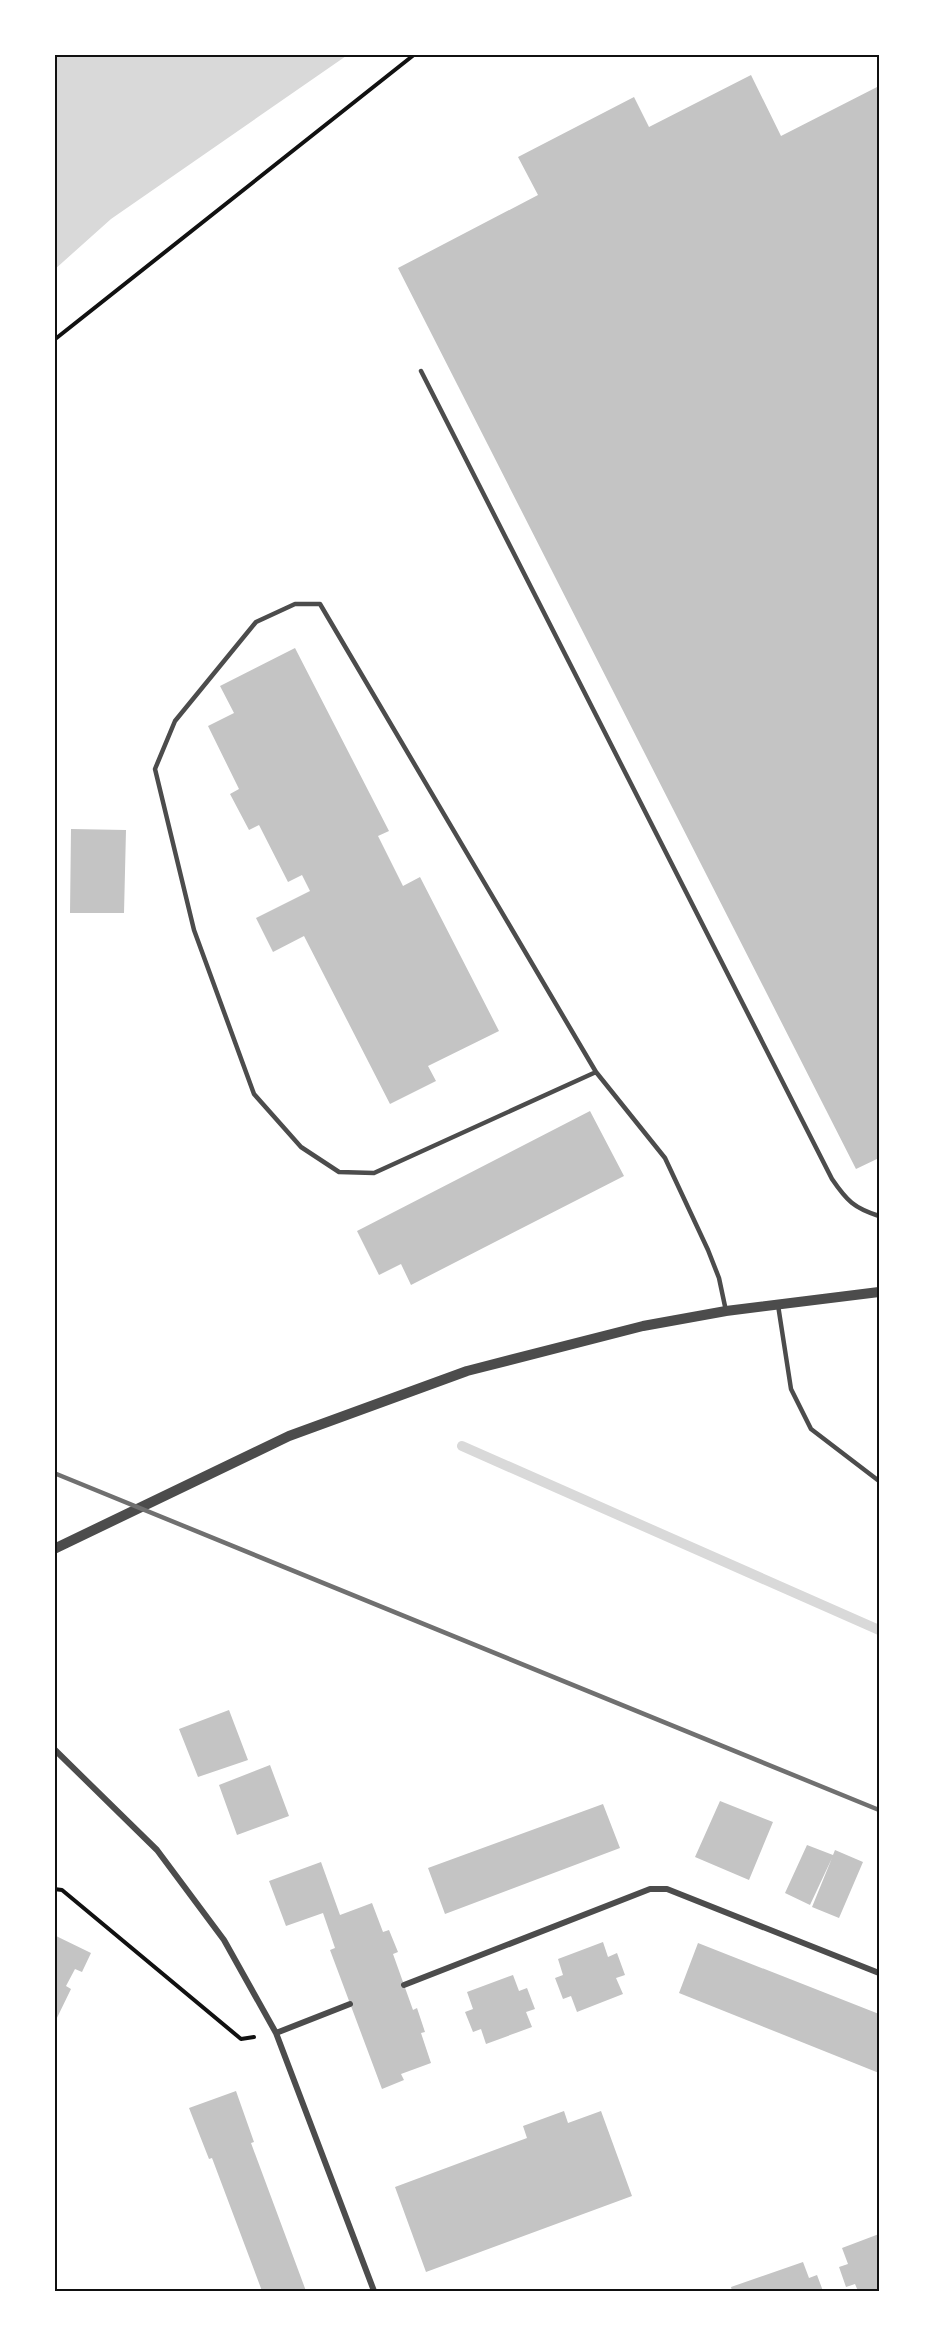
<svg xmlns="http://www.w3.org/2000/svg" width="933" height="2345" font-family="Rubik,sans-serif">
<rect width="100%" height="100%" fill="#fff"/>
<path fill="#d9d9d9" d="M 54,54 L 349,54 L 111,219 L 54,270 Z"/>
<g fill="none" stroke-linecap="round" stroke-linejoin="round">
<path stroke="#d9d9d9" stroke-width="10" d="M 462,1446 L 879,1630"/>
</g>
<path fill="#c4c4c4" d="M 751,75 L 781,136 L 879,86 L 879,1158 L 856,1169 L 398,268 L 538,195 L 518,157 L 634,97 L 649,127 Z
M 295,648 L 389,831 L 378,836 L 403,886 L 420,877 L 499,1031 L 428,1066 L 436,1081 L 390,1104 L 304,936 L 273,952 L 256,918 L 310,891 L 302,875 L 288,882 L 259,825 L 249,830 L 230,794 L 239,789 L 208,726 L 234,713 L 220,686 Z
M 71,829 L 126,830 L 124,913 L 70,913 Z
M 590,1111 L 624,1176 L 411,1285 L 401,1264 L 379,1275 L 357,1231 Z
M 229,1710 L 248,1760 L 198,1777 L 179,1729 Z
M 270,1765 L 289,1816 L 237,1835 L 219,1785 Z
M 720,1801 L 773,1822 L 749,1880 L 695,1857 Z
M 603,1804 L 620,1848 L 445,1914 L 428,1868 Z
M 807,1845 L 833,1855 L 835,1850 L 863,1862 L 839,1918 L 812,1907 L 832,1858 L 810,1905 L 785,1893 Z
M 321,1862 L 340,1915 L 372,1903 L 383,1932 L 389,1930 L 398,1952 L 393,1954 L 413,2010 L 417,2008 L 425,2032 L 421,2033 L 431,2063 L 401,2074 L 404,2080 L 382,2089 L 330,1950 L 335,1948 L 323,1913 L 286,1926 L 269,1881 Z
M 54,1935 L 91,1953 L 82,1972 L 75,1969 L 66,1986 L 71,1989 L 54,2024 Z
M 603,1942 L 608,1957 L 617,1953 L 625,1975 L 616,1978 L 623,1994 L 577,2012 L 571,1996 L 563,1999 L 555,1978 L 563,1975 L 558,1959 Z
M 698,1943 L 879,2014 L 879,2073 L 679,1993 Z
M 513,1975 L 519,1991 L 527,1988 L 535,2009 L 526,2012 L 532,2027 L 486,2044 L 481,2029 L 473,2032 L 465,2012 L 473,2009 L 467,1992 Z
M 236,2091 L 254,2142 L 251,2143 L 306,2291 L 262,2291 L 212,2158 L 209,2159 L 189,2108 Z
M 564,2111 L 568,2123 L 601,2111 L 632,2196 L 426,2272 L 395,2187 L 527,2138 L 523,2126 Z
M 879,2234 L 879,2291 L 858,2291 L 855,2284 L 846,2287 L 839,2267 L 848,2264 L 842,2248 Z
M 803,2262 L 809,2278 L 817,2275 L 823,2291 L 732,2291 L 731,2287 Z"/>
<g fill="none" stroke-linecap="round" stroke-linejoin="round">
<path stroke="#111" stroke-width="4" d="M 54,340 L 415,54
M 54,1889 L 62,1890 L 241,2039 L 254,2037"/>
<path stroke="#4c4c4c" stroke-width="4.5" d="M 421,371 L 832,1179 C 847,1201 854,1208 879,1216
M 596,1072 L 374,1173 L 339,1172 L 301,1147 L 254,1094 L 194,930 L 155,769 L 175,721 L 256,622 L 295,604 L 320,604 L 596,1072 L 665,1158 L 708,1250 L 719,1278 L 726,1311
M 778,1305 L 791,1389 L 811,1429 L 879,1481"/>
<path stroke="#4c4c4c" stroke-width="6" d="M 54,1749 L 157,1850 L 224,1940 L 276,2033 L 374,2291
M 404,1985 L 650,1889 L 667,1889 L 879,1973
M 276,2033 L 350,2004"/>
<path stroke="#4c4c4c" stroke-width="10" d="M 54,1549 L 289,1436 L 467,1371 L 643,1326 L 726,1311 L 879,1292"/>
<path stroke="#707070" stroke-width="4.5" d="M 54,1473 L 879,1810"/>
</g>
<rect width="933" height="2345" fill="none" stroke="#ffffff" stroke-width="111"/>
<rect x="56" y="56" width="822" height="2234" fill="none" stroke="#111" stroke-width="2"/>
</svg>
